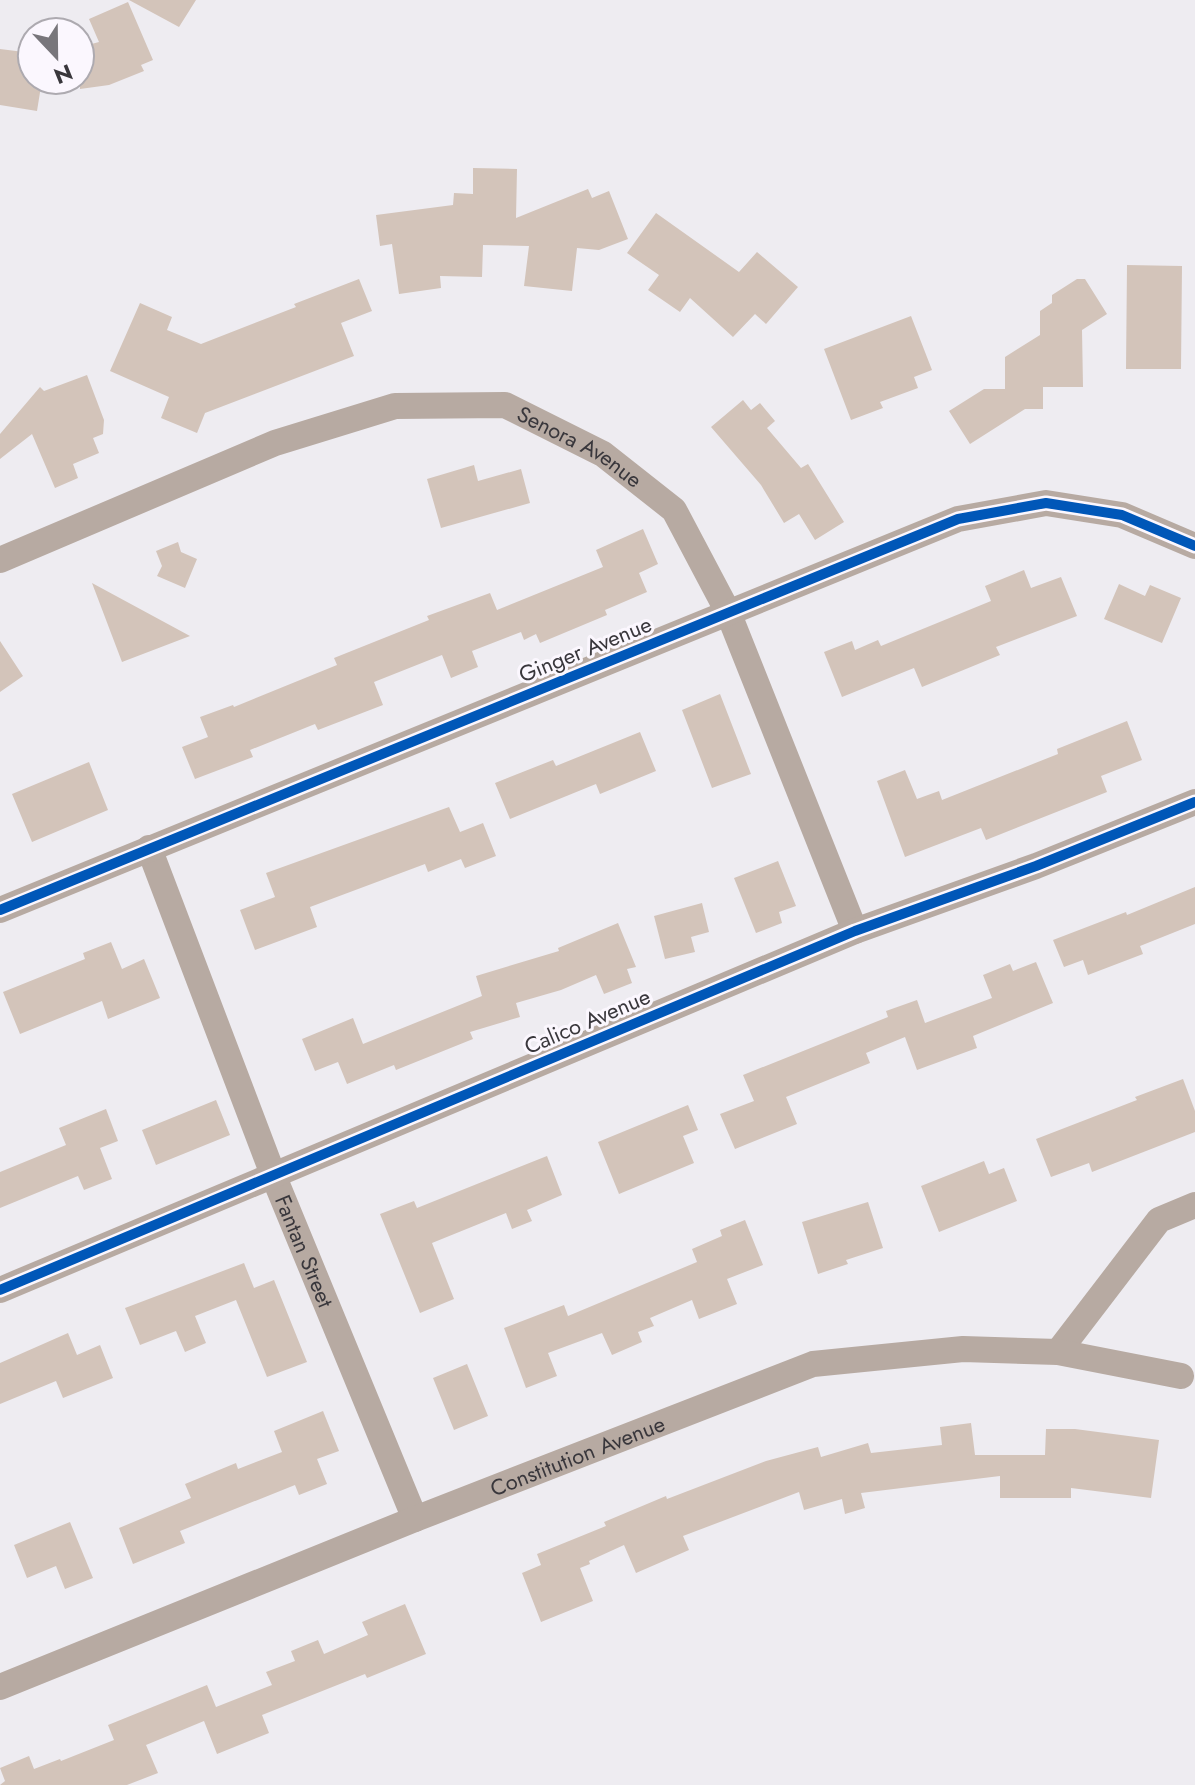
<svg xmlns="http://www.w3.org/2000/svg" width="1195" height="1785" font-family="Jost,sans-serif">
<rect width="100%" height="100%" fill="#eeecf1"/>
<path fill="#d3c4ba" d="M 129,0 L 196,0 L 179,27 Z
M 128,2 L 153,60 L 141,65 L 144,71 L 109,85 L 80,89 L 80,47 L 99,42 L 89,19 Z
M 0,49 L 32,53 L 32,80 L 42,80 L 37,111 L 0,105 Z
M 473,168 L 517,169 L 516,218 L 588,189 L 592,198 L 609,191 L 628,239 L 599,250 L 577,248 L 572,291 L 524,286 L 529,246 L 483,245 L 482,277 L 440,276 L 441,288 L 399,294 L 392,244 L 380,246 L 376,215 L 453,205 L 454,193 L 473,194 Z
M 656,213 L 739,272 L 757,252 L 798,287 L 766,324 L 755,314 L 733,337 L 690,298 L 680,312 L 648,290 L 659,275 L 627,253 Z
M 1127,265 L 1182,266 L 1181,369 L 1126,369 Z
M 359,279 L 372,311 L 341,323 L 354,356 L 205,413 L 197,433 L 161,418 L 169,397 L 110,371 L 140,303 L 172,317 L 167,330 L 201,344 L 296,307 L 294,304 Z
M 1077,279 L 1085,279 L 1107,314 L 1082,330 L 1083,387 L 1043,387 L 1043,409 L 1025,409 L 970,444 L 949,411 L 984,389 L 1005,389 L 1005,357 L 1040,335 L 1040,311 L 1052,303 L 1052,295 Z
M 911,316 L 932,370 L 914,377 L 918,388 L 880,402 L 883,408 L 851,420 L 824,349 Z
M 87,375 L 104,420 L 103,434 L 93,438 L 99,453 L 73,464 L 78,478 L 55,488 L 32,434 L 0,459 L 0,434 L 40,387 L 44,391 Z
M 743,400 L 751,410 L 760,403 L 775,421 L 767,428 L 801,468 L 808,464 L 844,522 L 815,540 L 799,514 L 784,523 L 761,485 L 711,427 Z
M 474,465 L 478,481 L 521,469 L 530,503 L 441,528 L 427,479 Z
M 643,529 L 658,564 L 639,573 L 647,592 L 605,610 L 607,615 L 540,643 L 536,634 L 524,640 L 521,632 L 472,651 L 478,667 L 451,678 L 442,655 L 374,682 L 383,705 L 318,730 L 315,724 L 250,750 L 253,757 L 195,779 L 182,747 L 208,737 L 200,717 L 233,705 L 234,707 L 337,665 L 334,658 L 429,620 L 427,616 L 490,593 L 497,610 L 603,567 L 596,550 Z
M 178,542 L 181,552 L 197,559 L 185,588 L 157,576 L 162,566 L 156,551 Z
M 1024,570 L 1031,588 L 1061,577 L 1077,616 L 996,647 L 1000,655 L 922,687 L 914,668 L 842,697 L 824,652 L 852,641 L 855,650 L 878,640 L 881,646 L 991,601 L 985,586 Z
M 92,583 L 190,636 L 122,662 Z
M 1119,584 L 1145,596 L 1150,585 L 1181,598 L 1162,643 L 1104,619 Z
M 0,641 L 23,676 L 0,692 Z
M 720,694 L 751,774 L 712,788 L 682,710 Z
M 1127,721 L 1142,760 L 1101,776 L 1107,792 L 986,840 L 981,828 L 905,857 L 877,781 L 905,770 L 917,799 L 939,791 L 942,800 L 1058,754 L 1057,749 Z
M 640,732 L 656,771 L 600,794 L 596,784 L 510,819 L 495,783 L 553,760 L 556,766 Z
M 89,762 L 108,810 L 32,842 L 12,794 Z
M 449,807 L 460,832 L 483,823 L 496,856 L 465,868 L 461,859 L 428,872 L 425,864 L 310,907 L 317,927 L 255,950 L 240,910 L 275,897 L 266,873 Z
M 778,861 L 796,906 L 779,912 L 782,923 L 756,933 L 734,878 Z
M 1195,887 L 1195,924 L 1140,946 L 1143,954 L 1088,975 L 1083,960 L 1064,967 L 1053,940 L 1126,912 L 1127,915 Z
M 702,903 L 709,932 L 691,937 L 695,952 L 665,959 L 654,916 Z
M 618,923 L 636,967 L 627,969 L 632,983 L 604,994 L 596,975 L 561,990 L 516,1003 L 520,1017 L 470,1032 L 473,1039 L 396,1070 L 394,1065 L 347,1084 L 338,1062 L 315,1071 L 302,1039 L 353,1018 L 363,1044 L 482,996 L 476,976 L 559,951 L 558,948 Z
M 111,942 L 122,969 L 144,959 L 160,998 L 108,1019 L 102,1001 L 20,1034 L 3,992 L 85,959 L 83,953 Z
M 1036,962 L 1053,1003 L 973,1036 L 977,1048 L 917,1070 L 905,1037 L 866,1053 L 870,1063 L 786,1097 L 797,1124 L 735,1149 L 720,1114 L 754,1101 L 743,1075 L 888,1017 L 886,1011 L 917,1000 L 925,1023 L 992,998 L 983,975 L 1010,964 L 1013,971 Z
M 1183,1079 L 1195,1111 L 1195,1132 L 1092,1172 L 1089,1163 L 1051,1177 L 1036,1139 L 1137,1100 L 1135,1097 Z
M 216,1100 L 230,1135 L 156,1165 L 142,1130 Z
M 688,1105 L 698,1130 L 683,1136 L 694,1163 L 619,1194 L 598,1142 Z
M 106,1109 L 118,1141 L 100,1148 L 112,1179 L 84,1190 L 78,1176 L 0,1208 L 0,1172 L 66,1145 L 59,1128 Z
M 547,1156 L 562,1195 L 527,1210 L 532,1221 L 512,1229 L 506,1213 L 432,1243 L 454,1299 L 420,1313 L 380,1214 L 414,1201 L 417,1208 Z
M 984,1161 L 989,1174 L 1004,1168 L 1017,1201 L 939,1232 L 921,1186 Z
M 868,1202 L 883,1248 L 846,1260 L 848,1264 L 818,1274 L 802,1222 Z
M 745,1220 L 763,1265 L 727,1279 L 737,1304 L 699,1319 L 692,1300 L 650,1318 L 654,1326 L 638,1332 L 642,1342 L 612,1355 L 602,1333 L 548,1353 L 557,1376 L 526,1388 L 504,1328 L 564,1305 L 568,1316 L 697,1262 L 692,1249 L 722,1236 L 720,1230 Z
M 244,1263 L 254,1288 L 274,1280 L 307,1362 L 267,1377 L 236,1300 L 195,1316 L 206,1343 L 185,1352 L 176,1331 L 140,1345 L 125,1308 Z
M 68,1333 L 77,1355 L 100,1345 L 113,1378 L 63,1398 L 56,1381 L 0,1404 L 0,1363 Z
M 467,1364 L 488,1416 L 454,1430 L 433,1378 Z
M 323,1411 L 339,1451 L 317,1459 L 327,1484 L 299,1495 L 295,1485 L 180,1531 L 185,1543 L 133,1564 L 119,1528 L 191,1498 L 185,1484 L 236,1463 L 238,1469 L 282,1452 L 274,1431 Z
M 971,1423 L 975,1455 L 1045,1455 L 1046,1429 L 1075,1429 L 1159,1440 L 1151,1498 L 1071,1488 L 1071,1498 L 1000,1498 L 1000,1476 L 861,1493 L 865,1508 L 845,1514 L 842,1499 L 804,1510 L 799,1492 L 683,1536 L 689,1550 L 636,1573 L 624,1545 L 589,1561 L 590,1564 L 580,1568 L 593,1601 L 541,1622 L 522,1573 L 541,1565 L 537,1554 L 606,1526 L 604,1522 L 666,1496 L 667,1499 L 766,1461 L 818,1447 L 821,1457 L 868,1443 L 871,1453 L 942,1445 L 940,1427 Z
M 70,1522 L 93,1578 L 65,1589 L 56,1566 L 27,1578 L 14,1545 Z
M 405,1604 L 426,1654 L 367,1678 L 365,1674 L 262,1715 L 269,1733 L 217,1754 L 204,1721 L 146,1745 L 158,1773 L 127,1785 L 0,1785 L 5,1781 L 0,1768 L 29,1756 L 34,1769 L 60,1759 L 61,1761 L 114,1740 L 108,1725 L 207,1685 L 216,1707 L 272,1685 L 266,1672 L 295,1661 L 291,1651 L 318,1640 L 324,1654 L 368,1635 L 362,1622 Z"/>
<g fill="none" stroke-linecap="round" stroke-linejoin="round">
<g stroke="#b7aaa2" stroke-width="26">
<path id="s1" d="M 0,560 L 275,443 L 395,406 L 505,405 L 603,454 L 674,510 L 728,612 L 855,931"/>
<path id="s2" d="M 149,848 L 274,1177 L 415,1519"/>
<path d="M 0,910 L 958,519 L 1046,503 L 1122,515 L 1195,546"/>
<path d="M 0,1290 L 855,931 L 1036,866 L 1195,802"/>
<path d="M 1058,1352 L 1159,1220 L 1195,1205"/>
<path id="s3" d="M 0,1687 L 415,1519 L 813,1364 L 963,1349 L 1058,1352 L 1181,1376"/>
</g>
<g stroke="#fbf7fe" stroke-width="15">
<path id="cycleway" d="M 0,910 L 958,519 L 1046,503 L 1122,515 L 1195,546
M 0,1290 L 855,931 L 1036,866 L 1195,802"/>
</g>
<use href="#cycleway" stroke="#0057b8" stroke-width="10"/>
</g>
<g text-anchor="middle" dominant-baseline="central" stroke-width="6" stroke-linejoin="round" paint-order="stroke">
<g font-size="22" fill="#39373c" stroke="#fbf7fe">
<text stroke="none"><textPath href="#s1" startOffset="620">Senora Avenue</textPath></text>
<text transform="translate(585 649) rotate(-22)">Ginger Avenue</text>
<text transform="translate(587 1021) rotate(-23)">Calico Avenue</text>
<text stroke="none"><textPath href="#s2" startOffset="432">Fantan Street</textPath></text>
<text stroke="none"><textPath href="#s3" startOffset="622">Constitution Avenue</textPath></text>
</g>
</g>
<g transform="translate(56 56) rotate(158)"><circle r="38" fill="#fbf7fe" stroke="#adaab0" stroke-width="2"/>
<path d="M0-6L14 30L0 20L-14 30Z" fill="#78767b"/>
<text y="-12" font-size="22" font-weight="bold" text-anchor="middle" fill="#39373c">N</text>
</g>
</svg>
